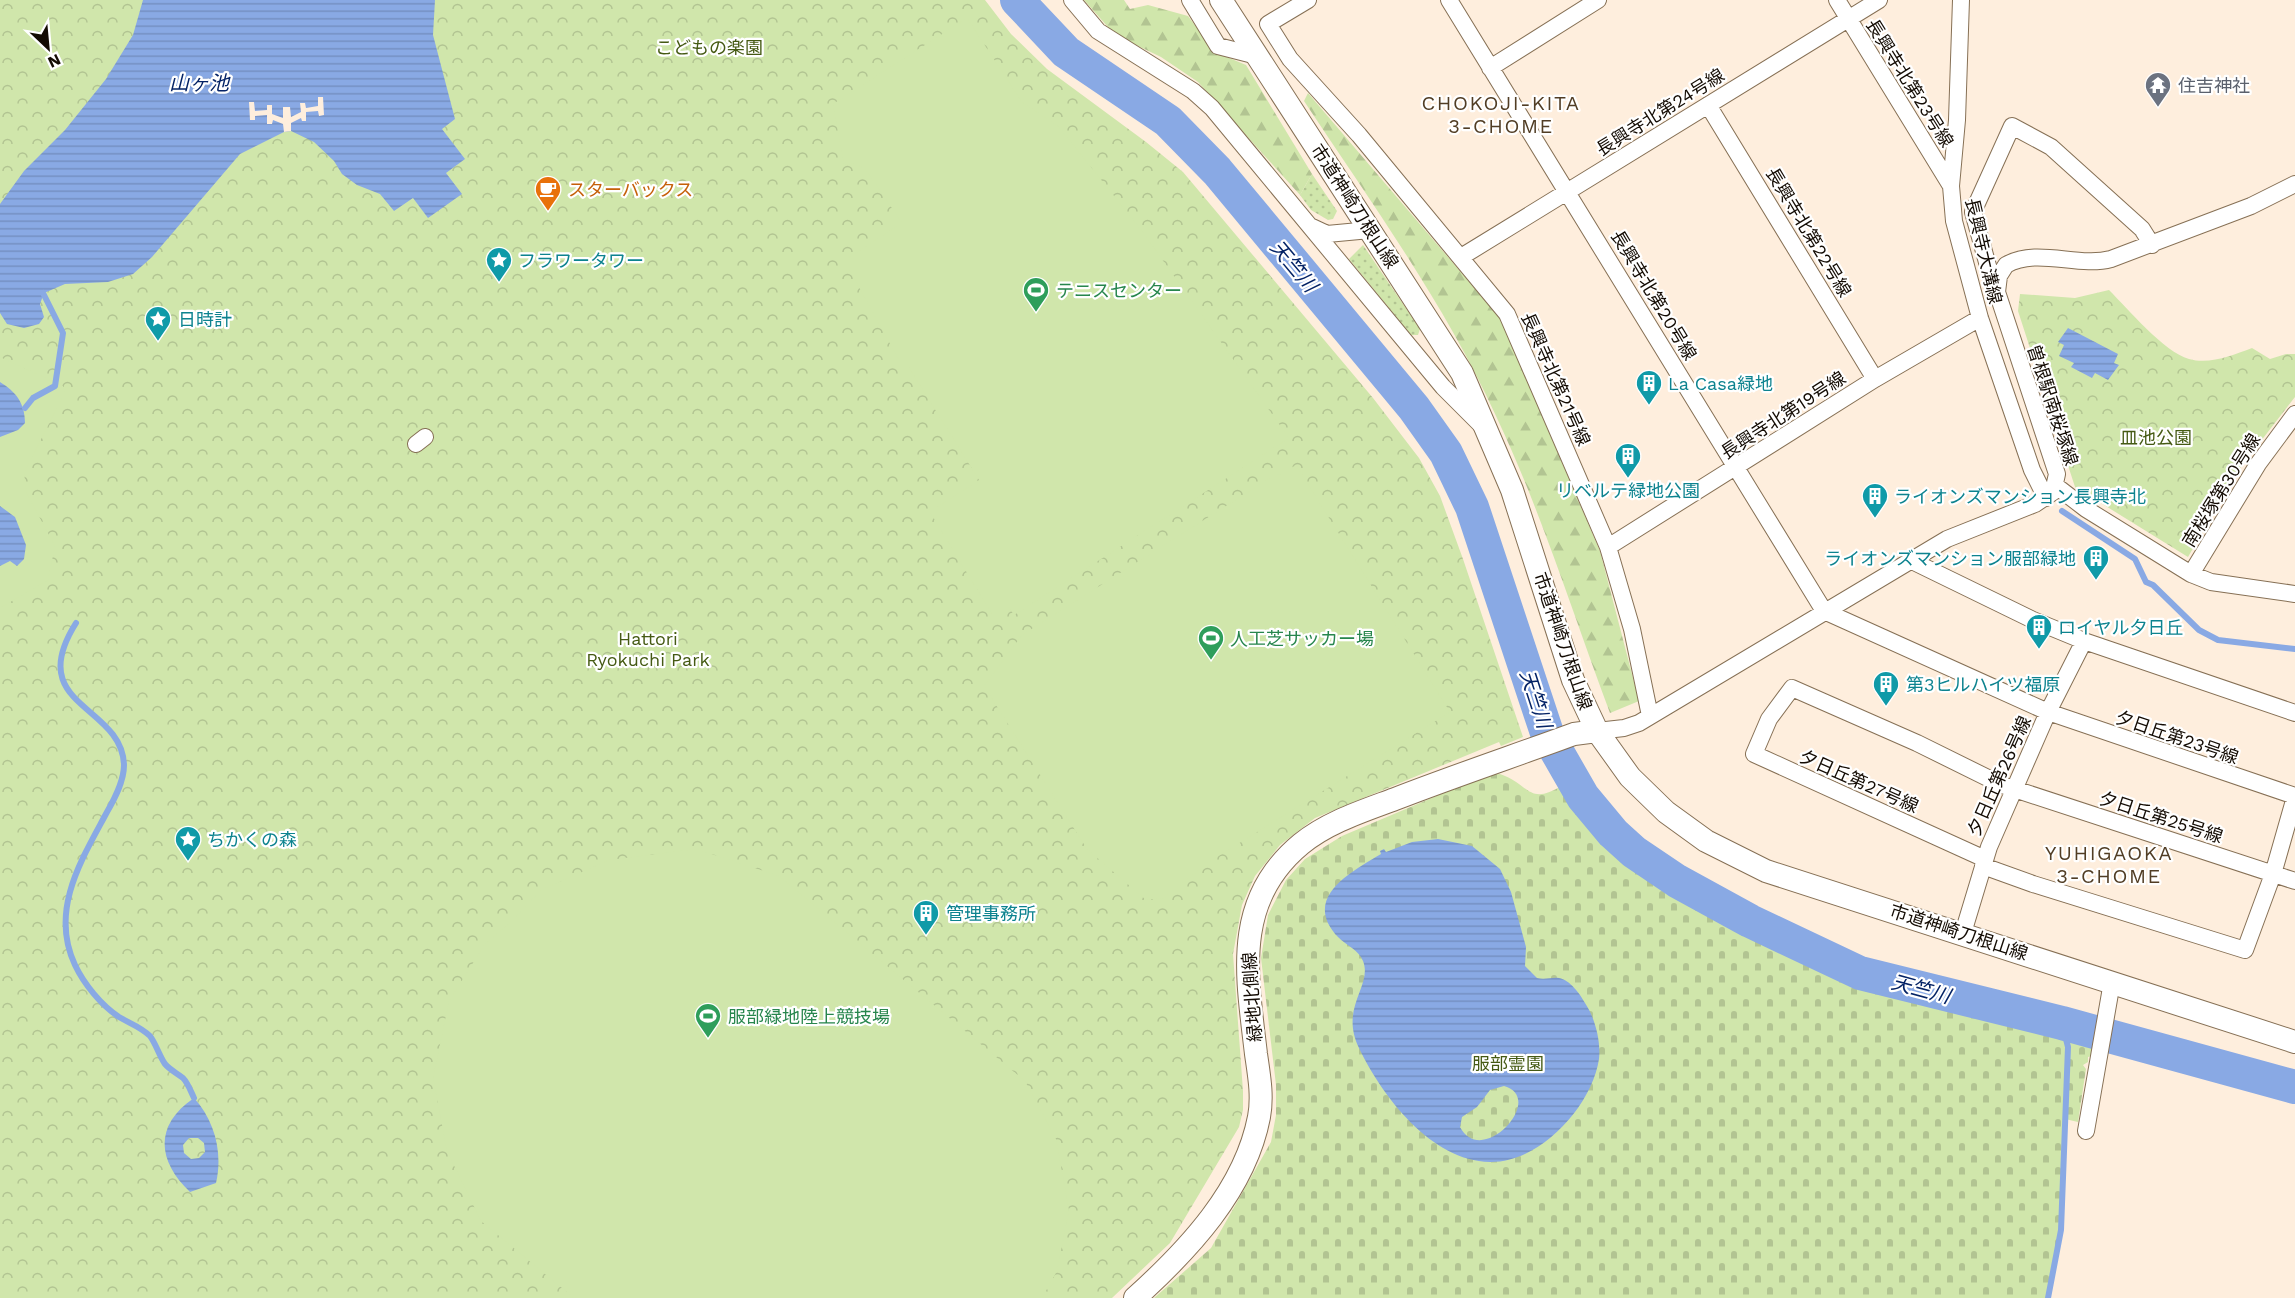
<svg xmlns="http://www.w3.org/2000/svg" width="2295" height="1298" font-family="'Work Sans','Noto Sans JP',sans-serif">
<defs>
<pattern id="grass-dots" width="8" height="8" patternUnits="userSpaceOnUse" patternTransform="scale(1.5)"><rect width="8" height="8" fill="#d0e6ab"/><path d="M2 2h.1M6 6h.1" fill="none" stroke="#b2c492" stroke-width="1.8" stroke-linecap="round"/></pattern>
<pattern id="forest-firs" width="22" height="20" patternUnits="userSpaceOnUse" patternTransform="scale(1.5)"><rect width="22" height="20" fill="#d0e6ab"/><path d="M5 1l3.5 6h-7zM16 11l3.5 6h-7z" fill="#b2c492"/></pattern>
<pattern id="cemetery-stones" width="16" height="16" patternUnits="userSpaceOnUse" patternTransform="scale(1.5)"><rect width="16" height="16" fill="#d0e6ab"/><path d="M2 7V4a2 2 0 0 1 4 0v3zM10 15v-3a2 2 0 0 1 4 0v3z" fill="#b2c492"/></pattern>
<pattern id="park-crowns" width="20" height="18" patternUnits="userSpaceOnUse" patternTransform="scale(1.5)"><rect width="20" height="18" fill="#d0e6ab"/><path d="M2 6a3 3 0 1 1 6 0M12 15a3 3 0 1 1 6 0" fill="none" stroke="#b2c492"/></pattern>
<pattern id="water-rules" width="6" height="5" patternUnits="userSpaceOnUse" patternTransform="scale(1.5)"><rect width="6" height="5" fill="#89a9e4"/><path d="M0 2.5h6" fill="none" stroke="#7590c2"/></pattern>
</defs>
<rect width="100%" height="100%" fill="#feeedd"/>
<path fill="url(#grass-dots)" d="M 1312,174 L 1337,211 L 1333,219 L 1328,220 L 1311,210 L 1300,195 Z
M 1363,245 L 1420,329 L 1418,335 L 1411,335 L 1349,259 Z"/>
<path fill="url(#forest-firs)" d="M 1084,0 L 1124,0 L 1130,9 L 1148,5 L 1188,16 L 1215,52 L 1246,65 L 1312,174 L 1300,195 L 1198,82 L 1161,57 L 1115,35 Z
M 1308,93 L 1500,318 L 1600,551 L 1639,701 L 1610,713 C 1573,614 1541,511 1496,416 C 1445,304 1372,204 1304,101 Z"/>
<path fill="url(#cemetery-stones)" d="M 1500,774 C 1530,784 1528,807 1563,785 L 1600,836 L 1648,876 L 1783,951 L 1863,987 L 2094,1045 L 2092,1056 L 2088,1057 L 2088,1062 L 2083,1065 L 2086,1069 L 2078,1122 L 2065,1119 L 2059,1230 L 2046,1298 L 1154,1298 L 1211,1248 L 1271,1142 L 1276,1115 L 1276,1085 L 1261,958 L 1268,915 L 1286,880 L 1305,859 L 1342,836 L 1486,775 Z"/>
<path fill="url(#park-crowns)" d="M 0,0 L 985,0 L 1011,34 L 1047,69 L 1146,142 L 1183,172 L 1373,398 L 1419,458 L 1440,496 L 1463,559 L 1523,737 L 1501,746 L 1499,742 L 1315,818 L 1280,845 L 1255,876 L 1242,905 L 1233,954 L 1243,1091 L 1243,1110 L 1239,1127 L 1170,1243 L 1112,1298 L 0,1298 Z
M 2109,290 C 2128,309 2164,352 2189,359 C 2210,365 2233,355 2252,348 L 2270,359 L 2286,354 L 2295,354 L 2295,397 L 2240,468 L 2188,557 L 2075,487 L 2018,311 L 2020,294 L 2075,298 Z"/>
<path fill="#d0e6ab" d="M 967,18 L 1022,102 L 1059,127 L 1142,231 L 1289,438 L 1014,615 L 1007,605 L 992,614 L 930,512 L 979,480 L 908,366 L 900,362 L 848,267 L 848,258 L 902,223 L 866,170 L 855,163 L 844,165 L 833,104 Z
M 0,357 L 63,386 L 65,392 L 24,473 L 27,494 L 55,546 L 48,580 L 0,608 Z
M 1296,465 L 1450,712 L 1209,862 L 1164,898 L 1146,900 L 1087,849 L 984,686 L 1022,635 L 1275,475 L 1281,474 Z
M 696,849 L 779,876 L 1025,1081 L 1056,1139 L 1069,1210 L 1057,1271 L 1042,1298 L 574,1298 L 481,1221 L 447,1151 L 433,1078 L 449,1001 L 485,944 L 511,922 L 541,890 L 609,860 Z"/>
<path fill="url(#water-rules)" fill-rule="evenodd" d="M 143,0 L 435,0 L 433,35 L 455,119 L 442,129 L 465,159 L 446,173 L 462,194 L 428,218 L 413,198 L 394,211 L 380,194 L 357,185 L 342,174 L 334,161 L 314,142 L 291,131 L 284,132 L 240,154 L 152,257 L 133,274 L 108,282 L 65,284 L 44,293 L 40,304 L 44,317 L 39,324 L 24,328 L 7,324 L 0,313 L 0,204 L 24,171 L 65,130 L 106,79 L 133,35 Z
M 2068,328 L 2118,354 L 2114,363 L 2119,365 L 2108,380 L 2095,373 L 2092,378 L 2071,367 L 2074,363 L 2059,356 L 2064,345 L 2058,342 Z
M 0,382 C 16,392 25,403 25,423 L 18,430 L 0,437 Z
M 0,506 L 15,517 L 26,545 L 24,559 L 17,566 L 10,561 L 0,566 Z
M 1438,839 L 1472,846 L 1500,869 L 1511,892 L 1526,947 L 1525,966 L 1537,978 C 1545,980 1552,977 1559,978 C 1570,980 1580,994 1585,1003 C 1595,1018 1601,1041 1599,1059 C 1592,1106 1540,1163 1490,1162 C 1431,1161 1382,1096 1359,1048 C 1339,1007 1373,986 1363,961 C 1359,950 1347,946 1338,937 C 1301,898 1351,872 1381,854 L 1380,851 L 1384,849 L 1386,852 L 1412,842 ZM 1504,1086 C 1547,1098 1482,1169 1460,1127 L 1462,1117 L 1477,1107 L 1490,1090 Z
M 194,1098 C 215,1121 223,1153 216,1183 L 190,1192 C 157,1161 154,1125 194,1098 ZM 189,1138 L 198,1138 L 204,1143 L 205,1152 L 199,1158 L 191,1159 L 184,1153 L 183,1145 Z"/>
<path fill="#feeedd" d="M 318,97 L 323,97 L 324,115 L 319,116 L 318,111 L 306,112 L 306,121 L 302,121 L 301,118 L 291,123 L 291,131 L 284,132 L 283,124 L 273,120 L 272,124 L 267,124 L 267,115 L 255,116 L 255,120 L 250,120 L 249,102 L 254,102 L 255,111 L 267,110 L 267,105 L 272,105 L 272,114 L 283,118 L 283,107 L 290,107 L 291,117 L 301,112 L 300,103 L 305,103 L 306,108 L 318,106 Z"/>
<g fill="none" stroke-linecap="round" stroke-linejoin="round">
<path stroke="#89a9e4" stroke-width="6" d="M 25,408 L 33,398 L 55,386 L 63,333 L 43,293
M 2062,511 L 2135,559 L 2146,582 L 2153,585 L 2199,630 L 2218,640 L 2295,649
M 76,623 C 23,707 122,704 124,765 C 124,781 115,798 107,812 C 82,859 49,910 75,965 C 84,984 101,1005 119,1017 C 129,1023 141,1027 150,1036 C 156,1044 159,1055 165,1064 C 170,1070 177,1073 183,1078 C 188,1083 191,1092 194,1098
M 2048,1298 L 2061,1230 L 2068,1047 L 2062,1023"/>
<path stroke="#89a9e4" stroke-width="34" d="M 1017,0 L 1066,52 L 1168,121 L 1217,171 L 1414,408 L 1446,453 L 1472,507 L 1548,736 L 1583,797 L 1613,833 L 1634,852 L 1677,881 L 1750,921 L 1860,973 L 2062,1023 L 2295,1087"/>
<g stroke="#867055" stroke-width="18">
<path id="street" d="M 1072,0 L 1098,31 L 1193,91 L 1212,108 L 1443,387 L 1481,425
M 1190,0 L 1218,46 L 1257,56
M 1308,0 L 1268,24 L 1290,59 L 1359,135 L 1507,314 L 1608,547 L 1632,629 L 1650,716
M 1449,0 L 1824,611 L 2048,712 L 2295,796
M 1837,0 L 1951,186
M 1961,0 L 1957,120 L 1951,186 L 1954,221 L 1980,318 L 2032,470 L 2046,498
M 1490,68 L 1598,0
M 1708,105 L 1875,379
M 1312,227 L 1327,234 L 1370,230
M 1461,257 L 1879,0
M 1995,291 L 1973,212 L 2012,126 L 2051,147 L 2142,229 L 2152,245
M 416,444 L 425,437
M 2056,486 L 2086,509 L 2191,574 L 2258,464 L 2295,414
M 1608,547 L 1875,379 L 1980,318
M 1912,561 L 2033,620 L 2084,641 L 2295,713
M 2191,574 L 2211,582 L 2295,594
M 1597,731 L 1624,728 L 1639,723 L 1947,539 L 2035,504 L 2053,492 L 2057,474 L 1997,292 L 1999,276 L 2006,265 C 2037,247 2078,268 2111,259 L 2251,206 L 2295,184
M 1985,859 L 1754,754 L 1769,719 L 1792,688 L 1917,743 L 2002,785 L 2295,881
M 1983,866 L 2033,884 L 2245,950 L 2273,874 L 2295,797
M 1963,933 L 1989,847 L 2048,712 L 2084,641
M 2086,1131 L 2112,982"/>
</g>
<g stroke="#867055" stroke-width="24">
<path id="secondary" d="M 1221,0 L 1462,373 L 1512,490 L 1573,680 L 1597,731 L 1630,777 L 1666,812 L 1706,841 L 1766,871 L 2295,1042
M 1135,1298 C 1188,1250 1245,1190 1259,1117 C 1263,1096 1259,1075 1256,1054 C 1247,976 1232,901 1301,844 C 1328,822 1363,811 1395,799 C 1454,776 1514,756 1574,734 L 1597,731"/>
</g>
<use href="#street" stroke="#fff" stroke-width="16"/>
<use href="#secondary" stroke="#fff" stroke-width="22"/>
</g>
<defs>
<g id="temple-pin" transform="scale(1.35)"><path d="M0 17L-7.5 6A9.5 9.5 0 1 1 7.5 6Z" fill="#6b7280" stroke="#fff"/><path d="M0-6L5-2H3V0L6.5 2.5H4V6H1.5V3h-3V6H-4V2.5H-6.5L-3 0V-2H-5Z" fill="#fff"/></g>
<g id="cafe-pin" transform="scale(1.35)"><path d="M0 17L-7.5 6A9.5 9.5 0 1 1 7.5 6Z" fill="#e8710a" stroke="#fff"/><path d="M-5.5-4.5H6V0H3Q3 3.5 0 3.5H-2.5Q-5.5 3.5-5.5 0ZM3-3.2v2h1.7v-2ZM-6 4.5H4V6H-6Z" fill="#fff"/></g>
<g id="sight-pin" transform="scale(1.35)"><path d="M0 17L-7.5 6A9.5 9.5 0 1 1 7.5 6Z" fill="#0f9aa8" stroke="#fff"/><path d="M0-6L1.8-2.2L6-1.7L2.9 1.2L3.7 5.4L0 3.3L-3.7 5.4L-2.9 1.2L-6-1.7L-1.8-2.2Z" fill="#fff"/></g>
<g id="stadium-pin" transform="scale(1.35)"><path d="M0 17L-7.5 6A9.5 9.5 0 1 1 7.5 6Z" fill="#2e9e5b" stroke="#fff"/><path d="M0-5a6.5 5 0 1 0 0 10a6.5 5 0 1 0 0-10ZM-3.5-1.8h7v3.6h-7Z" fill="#fff"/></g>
<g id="building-pin" transform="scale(1.35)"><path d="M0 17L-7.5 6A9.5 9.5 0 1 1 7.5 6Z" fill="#0f9aa8" stroke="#fff"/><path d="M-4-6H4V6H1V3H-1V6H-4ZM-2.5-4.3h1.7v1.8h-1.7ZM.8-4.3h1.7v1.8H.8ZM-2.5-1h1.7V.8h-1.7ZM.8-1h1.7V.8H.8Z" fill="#fff"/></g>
</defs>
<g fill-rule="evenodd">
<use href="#temple-pin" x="2158" y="85"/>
<use href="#cafe-pin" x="548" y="189"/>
<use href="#sight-pin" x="499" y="260"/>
<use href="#stadium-pin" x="1036" y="290"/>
<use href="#sight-pin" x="158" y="319"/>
<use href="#building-pin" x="1649" y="383"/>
<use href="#building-pin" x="1628" y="456"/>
<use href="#building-pin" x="1875" y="496"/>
<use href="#building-pin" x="2096" y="558"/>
<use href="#building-pin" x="2039" y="627"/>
<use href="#stadium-pin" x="1211" y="638"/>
<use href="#building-pin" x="1886" y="684"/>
<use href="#sight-pin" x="188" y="839"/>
<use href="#building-pin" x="926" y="913"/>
<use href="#stadium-pin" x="708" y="1016"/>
</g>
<g text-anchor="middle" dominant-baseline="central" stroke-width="4.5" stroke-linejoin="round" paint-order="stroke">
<g font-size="18" fill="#455a13" stroke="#fff">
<text x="709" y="47">こどもの楽園</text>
<text x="2156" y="437">皿池公園</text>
<text x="648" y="638">Hattori<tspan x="648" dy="21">Ryokuchi Park</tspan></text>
<text x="1508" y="1063">服部霊園</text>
</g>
<g font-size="18" fill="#130b03" stroke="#fff">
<text transform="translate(1910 83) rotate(58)">長興寺北第23号線</text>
<text transform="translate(1660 112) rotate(-32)">長興寺北第24号線</text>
<text transform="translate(1355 206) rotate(57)">市道神崎刀根山線</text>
<text transform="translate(1809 232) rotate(59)">長興寺北第22号線</text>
<text transform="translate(1984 251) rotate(77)">長興寺大溝線</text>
<text transform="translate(1654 295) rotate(59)">長興寺北第20号線</text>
<text transform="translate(1556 379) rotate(66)">長興寺北第21号線</text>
<text transform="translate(2053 405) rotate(72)">曽根駅南桜塚線</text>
<text transform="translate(1783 415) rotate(-33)">長興寺北第19号線</text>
<text transform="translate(2221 490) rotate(-58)">南桜塚第30号線</text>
<text transform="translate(1563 641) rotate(71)">市道神崎刀根山線</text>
<text transform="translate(2177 737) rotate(19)">夕日丘第23号線</text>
<text transform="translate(1999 776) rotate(-66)">夕日丘第26号線</text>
<text transform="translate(1859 781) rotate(24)">夕日丘第27号線</text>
<text transform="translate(2161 817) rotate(18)">夕日丘第25号線</text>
<text transform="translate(1959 932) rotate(18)">市道神崎刀根山線</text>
<text transform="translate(1252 997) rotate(-94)">緑地北側線</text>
</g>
<g font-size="18" fill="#5b616d" stroke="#fff" text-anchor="start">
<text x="2178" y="85">住吉神社</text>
</g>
<g font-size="18" fill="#c56008" stroke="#fff" text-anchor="start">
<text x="568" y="189">スターバックス</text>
</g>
<g font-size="18" fill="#0d838f" stroke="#fff" text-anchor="start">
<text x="518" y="260">フラワータワー</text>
<text x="178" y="319">日時計</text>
<text x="1668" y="383">La Casa緑地</text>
<text x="1628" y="490" text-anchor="middle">リベルテ緑地公園</text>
<text x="1894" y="496">ライオンズマンション長興寺北</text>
<text x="2076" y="558" text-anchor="end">ライオンズマンション服部緑地</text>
<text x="2058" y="627">ロイヤル夕日丘</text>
<text x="1906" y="684">第3ヒルハイツ福原</text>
<text x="207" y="839">ちかくの森</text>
<text x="946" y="913">管理事務所</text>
</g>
<g font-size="18" fill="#27864d" stroke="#fff" text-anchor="start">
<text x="1056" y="290">テニスセンター</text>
<text x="1230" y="638">人工芝サッカー場</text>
<text x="728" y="1016">服部緑地陸上競技場</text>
</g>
<g font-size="20" font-style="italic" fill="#042366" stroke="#fff">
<text x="199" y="83">山ヶ池</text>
<text transform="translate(1294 266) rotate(50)">天竺川</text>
<text transform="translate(1536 699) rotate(72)">天竺川</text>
<text transform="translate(1921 989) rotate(15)">天竺川</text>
</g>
<g font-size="20" letter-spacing="1.5" fill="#513d24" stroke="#fff">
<text x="1501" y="103">CHOKOJI-KITA<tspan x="1501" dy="23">3-CHOME</tspan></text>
<text x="2109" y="853">YUHIGAOKA<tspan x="2109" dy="23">3-CHOME</tspan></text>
</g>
</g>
<g transform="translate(48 48) rotate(154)" stroke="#ffffff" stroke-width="4.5" paint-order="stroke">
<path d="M0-4.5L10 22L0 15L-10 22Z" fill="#130b03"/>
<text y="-9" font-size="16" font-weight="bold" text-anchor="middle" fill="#130b03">N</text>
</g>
</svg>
